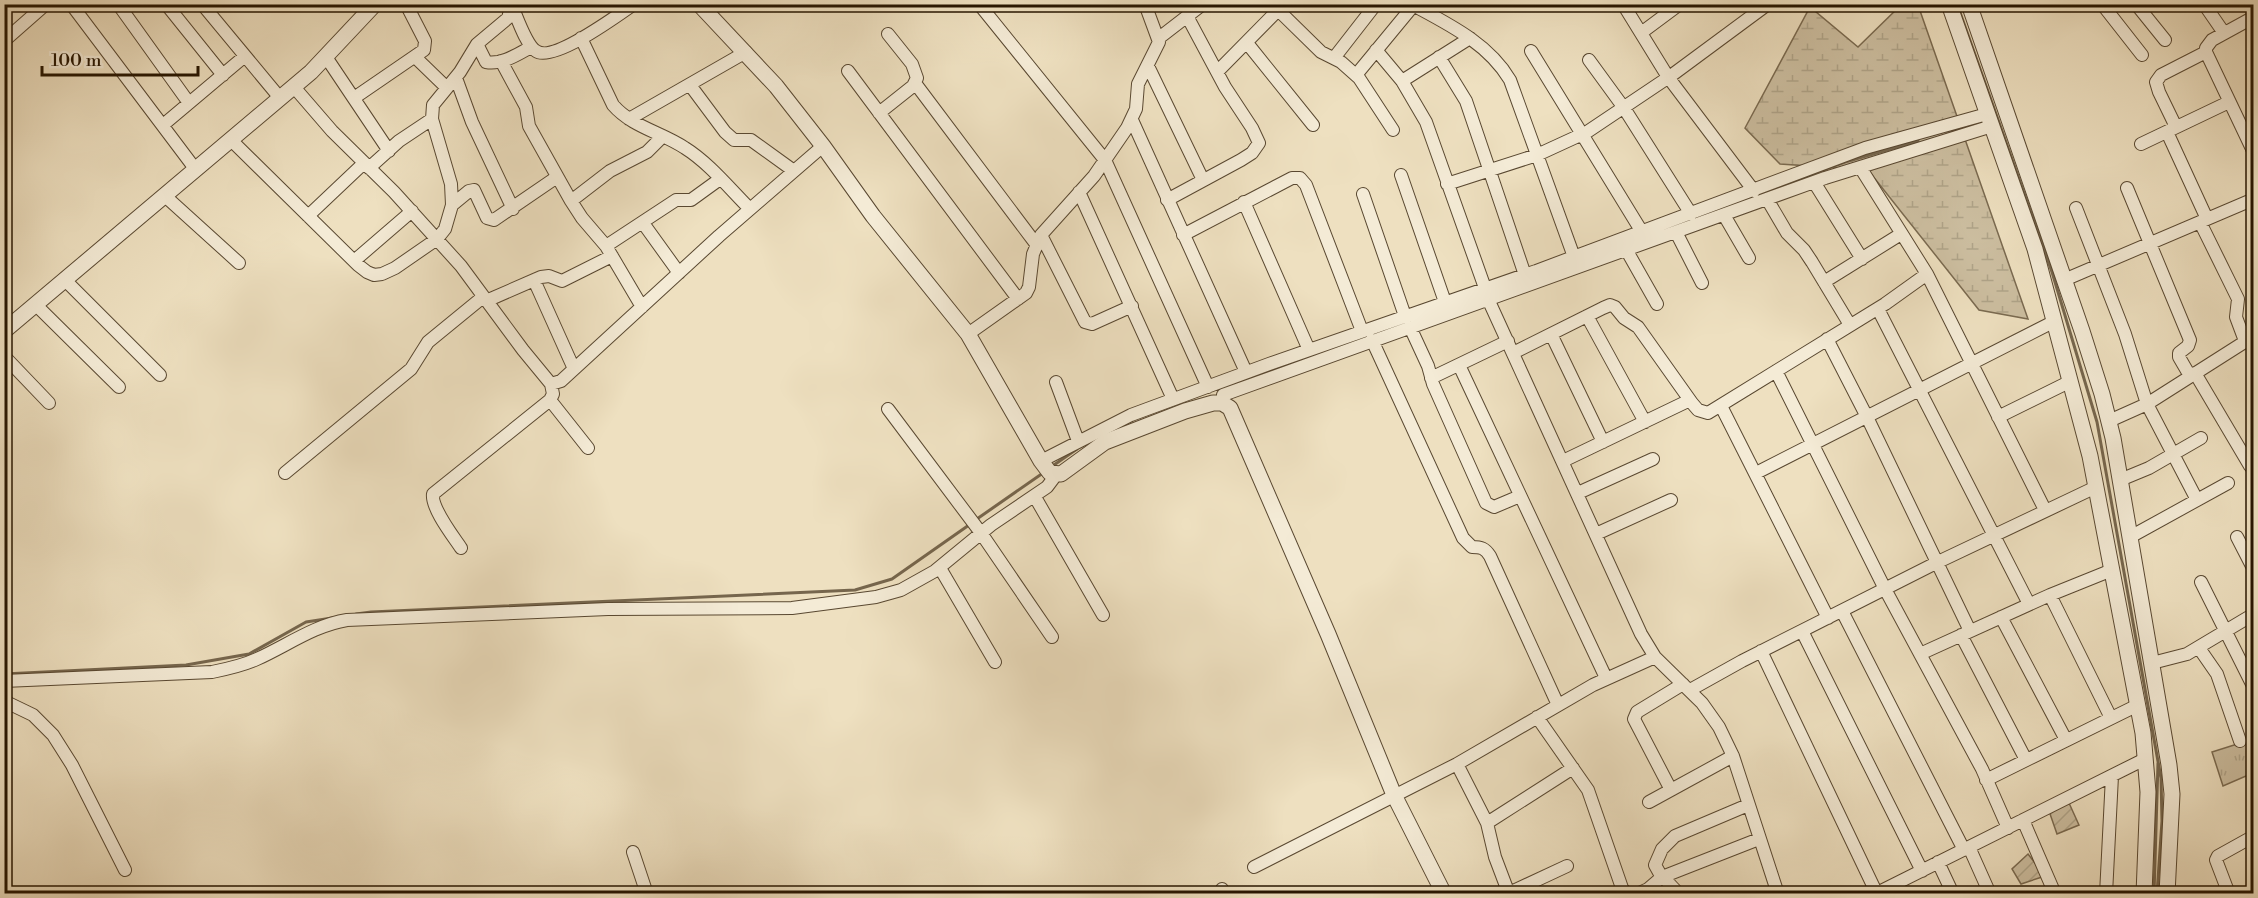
<svg xmlns="http://www.w3.org/2000/svg" width="2258" height="898" font-family="'Libre Bodoni',serif">
<defs>
<pattern id="grass-tufts" width="24" height="20" patternUnits="userSpaceOnUse" patternTransform="scale(1.5)"><rect width="24" height="20" fill="#ccbea0"/><path d="M3 7l-1-3M5 7V3M7 7l1-3M15 17l-1-3M17 17v-4M19 17l1-3" fill="none" stroke="#afa388"/></pattern>
<pattern id="wetland-marsh" width="20" height="14" patternUnits="userSpaceOnUse" patternTransform="scale(1.5)"><rect width="20" height="14" fill="#ccbea0"/><path d="M1 5h8M5 5V1M11 12h8M15 12V8" fill="none" stroke="#afa388"/></pattern>
<pattern id="garden-furrows" width="10" height="10" patternUnits="userSpaceOnUse" patternTransform="scale(1.5)"><rect width="10" height="10" fill="#ccbea0"/><path d="M-1 1l2-2M0 10L10 0M9 11l2-2" fill="none" stroke="#afa388"/></pattern>
</defs>
<rect width="100%" height="100%" fill="#eee0c0"/>
<filter id="stains"><feTurbulence type="fractalNoise" baseFrequency=".00333" numOctaves="4"/><feColorMatrix values="0 0 0 0 .2 0 0 0 0 .09 0 0 0 0 .02 0 0 0 .5 -.17"/></filter>
<radialGradient id="worn" r=".72"><stop offset=".6" stop-color="#630" stop-opacity="0"/><stop offset="1" stop-color="#630" stop-opacity=".3"/></radialGradient>
<path fill="url(#grass-tufts)" stroke="#7a6a50" stroke-width="1.5" d="M 2253,739 L 2253,773 L 2223,786 L 2212,752 Z"/>
<path fill="url(#wetland-marsh)" stroke="#7a6a50" stroke-width="1.5" d="M 1901,5 L 1918,5 L 2028,319 L 1979,310 L 1868,170 L 1780,164 L 1745,128 L 1810,7 L 1858,47 Z"/>
<path fill="url(#garden-furrows)" stroke="#7a6a50" stroke-width="1.5" d="M 2069,803 L 2079,825 L 2057,834 L 2049,811 Z
M 2028,854 L 2045,876 L 2021,884 L 2012,869 Z"/>
<g fill="none" stroke-linecap="round" stroke-linejoin="round">
<path stroke="#76664d" stroke-width="3" d="M 1957,4 L 2052,272 L 2097,422 L 2161,778 L 2162,821 L 2157,894
M 1790,182 L 1845,162 L 1918,141
M 1257,375 L 1313,355
M 1051,467 L 1077,449
M 974,521 L 1043,473
M 356,614 L 371,612 L 855,590 L 892,579 L 969,525
M 4,674 L 186,665 L 249,654 L 306,622 L 332,618
M 2154,894 L 2158,763"/>
<g stroke="#594831" stroke-width="14">
<path id="minor" d="M 71,4 L 196,170
M 118,4 L 189,103
M 166,4 L 223,75
M 202,4 L 280,98
M 979,4 L 1105,160 L 1208,387
M 1272,4 L 1321,52 L 1341,62 L 1359,78 L 1393,130
M 1411,4 C 1448,24 1488,43 1510,80 L 1574,257
M 1623,4 L 1668,77 L 1754,191
M 2102,4 L 2142,55
M 2136,4 L 2165,40
M 2204,4 L 2224,33
M 512,6 C 517,17 526,45 536,51 C 553,63 618,15 634,4
M 2254,17 L 2212,40 L 2206,48 L 2206,52 L 2254,153
M 1641,33 L 1680,4
M 581,38 L 613,105 C 632,127 661,132 685,148 C 709,163 730,189 750,209
M 1159,38 L 1203,4
M 4,41 L 46,4
M 1247,43 L 1313,125
M 477,44 L 486,62 C 502,65 518,54 531,47
M 1376,50 L 1402,81 L 1426,122 L 1485,288
M 1531,51 L 1642,232
M 326,57 L 389,151
M 415,57 L 447,88
M 1439,57 L 1466,101 L 1525,275
M 1334,58 L 1376,4
M 1589,60 L 1624,108 L 1691,214
M 501,61 L 526,107 L 529,126 L 571,201 L 582,218 L 606,246 L 642,307
M 1148,66 L 1203,180
M 848,71 L 1018,299
M 1217,72 L 1283,5
M 1356,75 L 1413,6
M 456,78 L 472,122 L 513,209
M 1402,81 L 1470,38
M 915,83 L 1036,244
M 690,85 L 725,132 L 734,140 L 751,140 L 794,171
M 294,87 L 332,131 L 394,192 L 461,266 L 523,350 L 551,384 L 561,381 L 719,236 L 823,146
M 354,98 L 424,50 L 425,41 L 406,4
M 879,113 L 913,86 L 917,78 L 912,64 L 888,34
M 629,119 L 746,52
M 1132,120 L 1246,372
M 163,125 L 245,56
M 2176,127 L 2159,92 L 2156,82 L 2161,75 L 2206,52
M 2167,132 L 2207,219
M 231,140 L 358,265 L 367,272 L 374,275 L 382,274 L 395,268 L 437,239 L 445,229 L 452,205 L 451,184 L 432,119 L 433,105 L 460,72 L 477,44 L 508,18 L 512,4
M 2141,144 L 2229,102
M 1860,167 L 1927,274 L 2045,510
M 369,168 L 399,141 L 432,119
M 1401,175 L 1445,302
M 1814,182 L 1862,259
M 1447,184 L 1537,155 L 1587,132 L 1672,75 L 1768,4
M 2127,188 L 2190,340 L 2188,346 L 2179,353 L 2179,357 L 2190,376
M 1079,192 L 1173,399
M 1363,194 L 1405,316
M 165,196 L 239,263
M 1767,199 L 1787,233 L 1804,250 L 1812,262 L 1850,325
M 1167,200 L 1241,160 L 1252,153 L 1259,143 L 1252,128 L 1225,87 L 1187,16
M 571,201 L 610,171 L 647,152 L 663,136
M 1244,202 L 1309,350
M 452,205 L 469,191 L 474,190 L 487,218 L 494,220 L 557,177
M 2076,208 L 2125,334 L 2147,404 L 2197,500
M 1724,215 L 1749,258
M 308,216 L 364,163
M 2200,222 L 2238,299 L 2236,317 L 2245,341
M 643,223 L 679,273
M 1676,232 L 1702,283
M 1041,235 L 1085,322 L 1092,324 L 1132,306
M 1183,235 L 1292,178 L 1300,178 L 1306,185 L 1362,331
M 606,246 L 676,200 L 691,200 L 720,179
M 1627,251 L 1657,304
M 354,261 L 412,211
M 65,280 L 160,375
M 534,280 L 574,369
M 2064,280 L 2254,199
M 1824,282 L 1901,234
M 1488,299 L 1641,634 L 1655,657 L 1702,703 L 1719,727 L 1733,756 L 1778,894
M 486,301 L 541,277 L 549,276 L 562,281 L 612,256
M 36,305 L 119,387
M 1878,309 L 2029,604
M 1587,316 L 1645,422
M 1410,327 L 1428,366 L 1433,384 L 1486,503 L 1494,507 L 1520,496
M 968,334 L 1026,293 L 1029,287 L 1033,254 L 1041,235 L 1094,176 L 1127,128 L 1136,109 L 1138,84 L 1159,42 L 1145,4
M 1551,334 L 1603,442
M 1827,339 L 1867,417 L 1970,631
M 1372,340 L 1463,538 L 1472,547 C 1481,547 1485,548 1490,556 L 1558,705
M 1513,353 L 1603,308 L 1610,305 L 1615,307 L 1624,318 L 1638,327 L 1692,403 L 1698,410 L 1708,413 L 1885,304 L 1927,274
M 4,356 L 49,403
M 1459,365 L 1606,678
M 1776,371 L 1885,589 L 1982,769 L 2008,828
M 2195,373 L 2250,466
M 1431,378 L 1508,341
M 1056,382 L 1078,441
M 1223,395 L 1825,178 L 1992,126
M 550,400 L 588,448
M 1721,406 L 1828,618
M 888,409 L 981,533 L 1052,637
M 1998,417 L 2071,381
M 2109,421 L 2147,404 L 2254,336
M 1041,461 L 1131,415 L 1269,364 L 1536,271 L 1865,148 L 1987,114
M 1563,461 L 1690,400
M 285,473 L 411,369 L 428,342 L 483,297
M 1756,473 L 2055,321
M 2120,480 L 2149,468 L 2201,438
M 1578,493 L 1653,459
M 1035,497 L 1103,615
M 1596,534 L 1671,500
M 2130,537 L 2228,483
M 2237,537 L 2254,570
M 461,548 C 453,536 431,508 433,494 L 550,400 L 553,394 L 551,384
M 940,568 L 995,662
M 2201,582 L 2254,688
M 2050,595 L 2111,718
M 1842,611 L 1964,850
M 2001,617 L 2066,740
M 1802,631 L 1922,871
M 1961,635 L 2026,760
M 2199,648 L 2217,674 L 2240,741
M 1761,651 L 1877,894
M 1920,654 L 2050,595 L 2112,570
M 2152,663 L 2187,654 L 2254,614
M 4,681 L 212,672 C 227,669 242,666 257,659 C 286,646 315,625 347,620 L 608,609 L 792,608 L 876,597 L 901,590 L 935,571 L 991,525 L 1047,487 L 1056,475
M 1690,690 L 1742,661 L 1938,562 L 2096,487
M 4,701 L 33,715 L 53,735 L 72,765 L 125,870
M 1537,717 L 1588,790 L 1622,888 L 1627,894
M 1457,764 L 1487,823 L 1495,857 L 1509,894
M 1986,780 L 2138,705
M 1671,790 L 1634,719 L 1637,712 L 1683,684
M 1649,802 L 1733,756
M 2023,820 L 2055,894
M 1487,823 L 1573,768
M 1969,847 L 1990,894
M 633,852 L 647,894
M 1938,862 L 1953,894
M 1254,867 L 1457,764 L 1593,685 L 1655,657
M 1222,889 L 1224,894
M 1509,893 L 1567,866
M 1637,894 L 1648,889 L 1662,877 L 1759,839
M 1679,894 L 1660,874 L 1655,865 L 1662,849 L 1675,836 L 1748,805
M 1875,894 L 2145,759 L 2145,765
M 2106,894 L 2112,776
M 2229,894 L 2216,860 L 2218,856 L 2254,836"/>
</g>
<g stroke="#594831" stroke-width="17">
<path id="tertiary" d="M 699,4 L 776,86 L 823,146 L 873,216 L 968,334 L 1041,461 L 1050,473 L 1061,474 L 1105,442 L 1185,411 L 1213,403 L 1222,403 L 1230,408 L 1328,634 L 1394,795 L 1444,894
M 1949,4 L 2035,249 L 2090,456 L 2143,733 L 2148,792 L 2144,894
M 1969,4 L 2082,331 L 2102,394 L 2113,438 L 2169,765 L 2172,794 L 2167,894
M 4,331 L 311,72 L 375,4"/>
</g>
<use href="#minor" stroke="#f4ebd6" stroke-width="12"/>
<use href="#tertiary" stroke="#f4ebd6" stroke-width="15"/>
</g>
<rect width="2258" height="898" fill="none" stroke="#eee0c0" stroke-width="24"/>
<rect x="6" y="6" width="2246" height="886" fill="none" stroke="#271601" stroke-width="3"/>
<rect x="12" y="12" width="2234" height="874" fill="none" stroke="#271601" stroke-width="1.5"/>
<path d="M42 66v9h156v-9" fill="none" stroke="#271601" stroke-width="3"/>
<text x="51" y="66" font-size="18" fill="#271601" stroke="#f4ebd6" stroke-width="4.5" paint-order="stroke">100 m</text>
<rect width="100%" height="100%" filter="url(#stains)"/>
<rect width="100%" height="100%" fill="url(#worn)"/>
</svg>
